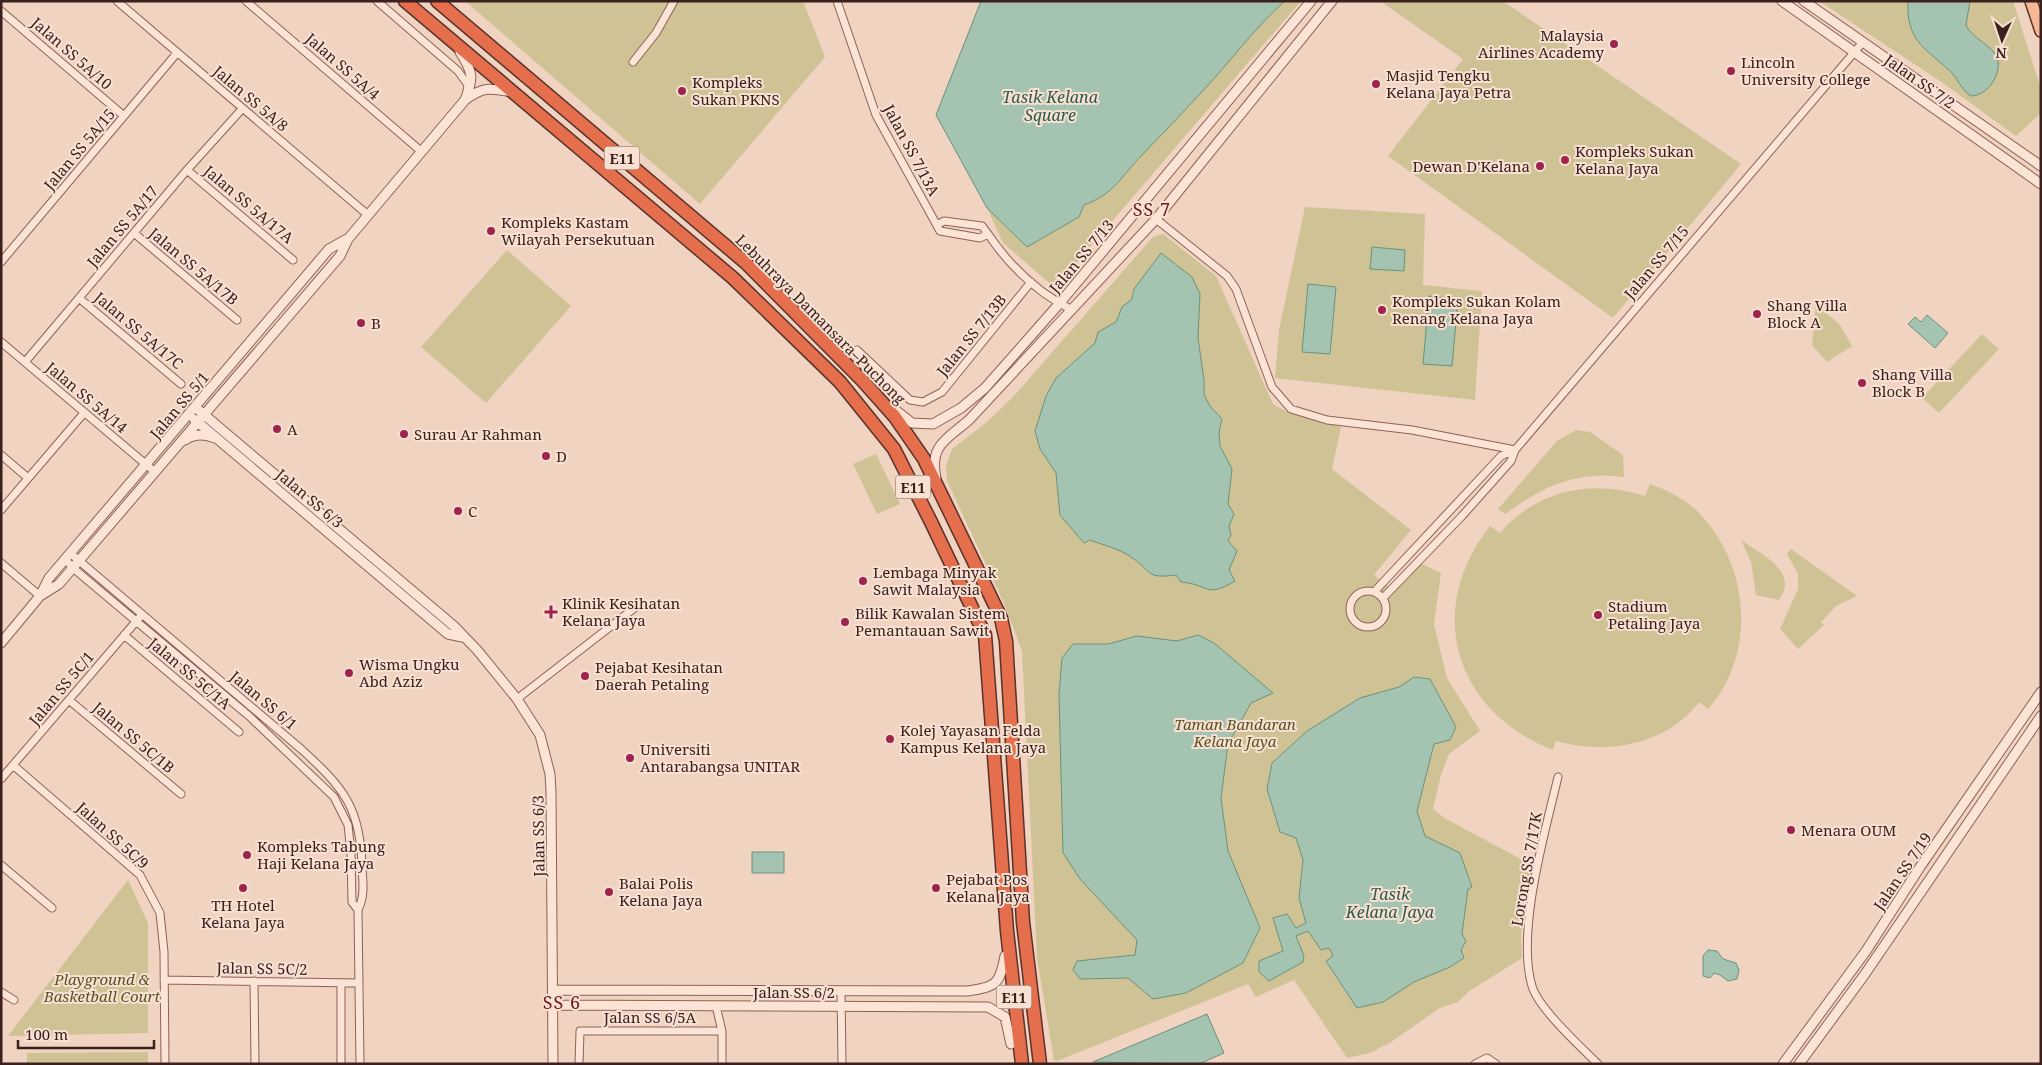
<svg xmlns="http://www.w3.org/2000/svg" width="2042" height="1065" font-family="'Noto Serif',serif">
<rect width="100%" height="100%" fill="#f1d3c1"/>
<path fill="#cfc395" d="M 465,1 L 803,1 L 825,57 L 700,204 Z
M 981,1 L 1301,1 L 1055,288 L 1003,243 L 987,208 L 936,115 Z
M 1380,1 L 1503,1 L 1741,164 L 1613,318 L 1388,156 L 1463,59 Z
M 1819,1 L 2013,1 L 2041,89 L 2041,113 L 2016,136 L 1940,81 Z
M 1305,207 L 1425,214 L 1423,285 L 1482,291 L 1475,400 L 1275,378 L 1279,330 Z
M 1163,234 L 1216,276 L 1273,404 L 1287,412 L 1341,427 L 1332,469 L 1411,530 L 1374,575 L 1394,591 L 1412,568 L 1422,564 L 1441,573 L 1434,624 L 1447,678 L 1480,731 L 1449,754 L 1441,775 L 1433,809 L 1446,819 L 1532,865 L 1521,935 L 1522,958 L 1468,992 L 1458,1002 L 1440,1008 L 1391,1042 L 1370,1053 L 1347,1058 L 1294,980 L 1256,997 L 1248,984 L 1057,1061 L 1054,1060 L 1037,958 L 1022,651 L 1003,601 L 947,481 L 946,465 L 952,449 L 988,421 L 1012,398 L 1153,237 Z
M 507,250 L 571,306 L 486,403 L 421,347 Z
M 1816,304 L 1840,325 L 1852,346 L 1827,362 L 1812,345 Z
M 1982,334 L 1999,349 L 1939,413 L 1922,398 Z
M 1576,430 L 1590,432 L 1623,455 L 1624,477 C 1574,471 1544,486 1505,514 L 1498,509 L 1557,441 Z
M 876,454 L 900,504 L 877,514 L 853,464 Z
M 1650,484 C 1667,490 1687,500 1699,513 C 1750,565 1757,654 1708,709 L 1699,702 C 1666,746 1605,755 1556,741 L 1553,750 C 1454,711 1424,610 1490,526 L 1500,533 C 1537,490 1592,479 1645,496 Z
M 1741,540 C 1760,553 1800,572 1779,600 L 1756,595 L 1751,562 Z
M 1791,549 L 1857,596 L 1836,606 L 1821,622 L 1824,625 L 1798,649 L 1780,629 L 1798,589 L 1798,574 L 1787,554 Z
M 128,880 L 148,923 L 148,1033 L 8,1036 Z
M 148,1052 L 148,1064 L 27,1064 L 27,1053 Z"/>
<path fill="#a4c3b0" stroke="#6a927b" d="M 981,1 L 1285,1 C 1260,23 1240,49 1218,74 C 1194,101 1168,128 1143,154 C 1120,177 1116,193 1084,205 L 1079,217 L 1027,247 L 987,208 L 936,115 Z
M 1908,1 L 1970,1 L 1966,25 C 1975,45 2012,48 1993,82 C 1988,90 1979,96 1971,96 C 1960,89 1958,78 1949,70 C 1923,47 1906,39 1908,1 Z
M 1372,247 L 1405,250 L 1404,271 L 1370,269 Z
M 1161,253 L 1192,277 L 1200,294 L 1198,338 L 1204,380 L 1204,395 L 1210,406 L 1222,419 L 1219,432 L 1220,446 L 1232,469 L 1228,504 L 1234,514 L 1229,526 L 1231,535 L 1228,541 L 1237,551 L 1229,570 L 1235,581 C 1206,599 1208,584 1181,582 L 1176,575 C 1144,579 1154,572 1131,557 C 1120,549 1103,545 1090,540 L 1084,543 L 1060,515 L 1056,473 L 1040,449 L 1035,431 L 1046,396 L 1056,378 L 1095,343 L 1098,332 L 1116,322 L 1122,307 L 1132,299 L 1134,289 Z
M 1308,284 L 1336,287 L 1330,354 L 1302,352 Z
M 1429,296 L 1458,299 L 1452,366 L 1423,364 Z
M 1927,315 L 1948,333 L 1935,348 L 1908,324 L 1915,317 L 1921,322 Z
M 1198,635 L 1214,643 L 1273,693 L 1251,703 L 1228,744 L 1221,798 L 1228,851 L 1260,928 L 1243,963 L 1186,993 L 1153,999 L 1128,978 L 1080,979 L 1073,970 L 1077,961 L 1135,955 L 1137,940 L 1080,879 L 1063,853 L 1059,694 L 1062,658 L 1073,644 L 1108,644 L 1137,636 L 1177,641 Z
M 1414,677 L 1430,679 L 1456,727 L 1450,740 L 1434,744 L 1417,811 L 1425,836 L 1460,853 L 1472,887 L 1468,889 L 1462,934 L 1466,941 L 1461,950 L 1464,958 L 1450,967 L 1414,982 L 1383,1002 L 1357,1008 L 1326,961 L 1333,956 L 1329,948 L 1321,950 L 1308,931 L 1296,936 L 1304,956 L 1303,962 L 1269,981 L 1259,972 L 1259,961 L 1283,951 L 1273,918 L 1287,914 L 1296,928 L 1306,923 L 1299,898 L 1303,860 L 1296,838 L 1280,832 L 1267,789 L 1272,763 L 1307,731 L 1360,698 L 1399,687 Z
M 752,852 L 784,852 L 784,873 L 752,873 Z
M 1708,950 L 1717,951 L 1723,959 L 1736,963 L 1739,970 L 1737,979 L 1728,981 L 1720,975 L 1714,973 L 1710,978 L 1703,976 L 1703,956 Z
M 1207,1014 L 1224,1053 L 1199,1064 L 1093,1062 Z"/>
<g fill="none" stroke-linecap="round" stroke-linejoin="round">
<g stroke="#8c6258" stroke-width="9">
<path id="minor" d="M 117,1 L 368,215
M 246,1 L 422,152
M 377,1 L 458,71 L 468,85 L 467,91
M 837,1 L 876,115 L 940,231 L 980,238 L 988,234 L 982,226 L 944,221 L 937,225
M 1,11 L 124,116
M 633,62 L 656,33 L 674,1
M 187,170 L 293,260
M 1156,219 L 1227,276 L 1236,289 L 1272,387 L 1291,409 L 1327,420 L 1412,430 L 1515,450
M 134,233 L 237,320
M 988,234 C 1009,265 1038,293 1072,310
M 1,262 L 177,53
M 79,298 L 181,384
M 1,342 L 155,472
M 857,350 L 910,400 L 923,402 L 942,392 L 1031,282
M 25,362 L 187,170 L 242,109
M 1,455 L 28,478
M 1,510 L 84,413
M 70,553 L 301,749 C 344,788 361,808 362,868 C 363,883 365,896 358,910 L 360,1064
M 65,559 L 73,568 L 249,716 L 334,797 L 348,825 L 351,853 L 352,902 L 358,910
M 1,563 L 40,596
M1350 609a18 18 0 1 1 36 0a18 18 0 1 1-36 0Z
M 1374,592 L 1501,456 L 1514,450
M 1383,598 L 1462,516 L 1511,461 L 1515,450 L 1863,42
M 124,635 L 239,732
M 517,699 L 637,606
M 69,700 L 181,794
M 13,765 L 140,875 L 160,913 L 164,952 L 165,1064
M 1558,777 C 1545,832 1516,932 1532,986 C 1538,1008 1581,1047 1598,1064
M 1,779 L 139,618
M 1,865 L 52,908
M 164,980 L 359,983
M 254,981 L 255,1064
M 341,983 L 341,1064
M 841,991 L 842,1064
M 1,992 L 14,1000
M 716,1006 L 722,1031 L 722,1064
M 579,1064 L 580,1031 L 722,1031
M 1475,1064 L 1487,1058 L 1496,1064"/>
</g>
<g stroke="#8c6258" stroke-width="11">
<path id="tertiary" d="M 1782,1 L 2041,184
M 1804,1 L 2041,166
M 460,52 C 473,72 474,78 465,100
M 195,407 L 455,627 L 478,651 L 517,699 L 540,735 L 550,774 L 551,792 L 553,1064
M 893,408 L 912,423 L 933,424 L 961,408 L 985,388 L 1059,304 L 1311,1
M 194,419 L 448,634 L 462,637
M 185,440 C 194,434 205,434 215,438
M 936,478 C 929,445 947,439 969,420 L 1156,219 L 1332,1
M 40,596 L 59,584 L 340,256 L 348,239 L 465,100 C 484,86 490,88 512,92
M 1,643 L 40,596 L 49,578 L 329,249 L 347,239
M 553,990 L 968,991 C 996,987 1000,984 1005,956
M 553,1005 L 988,1007 L 1005,1017 L 1011,1044
M 1783,1064 L 1866,951 L 1920,867 L 2041,692
M 1799,1064 L 1865,974 L 2041,716"/>
</g>
<g stroke="#59322c" stroke-width="14">
<path id="primary" d="M 2031,1 L 2041,31"/>
</g>
<g stroke="#59322c" stroke-width="15">
<path id="motorway" d="M 405,1 L 733,278 L 840,382 L 894,449 L 931,522 L 985,635 L 1007,931 L 1022,1064
M 437,1 L 746,263 L 863,381 L 895,417 L 924,459 L 1001,618 L 1006,641 L 1023,922 L 1040,1064"/>
</g>
<use href="#minor" stroke="#fbe3d5" stroke-width="7"/>
<use href="#tertiary" stroke="#fbe3d5" stroke-width="9"/>
<use href="#primary" stroke="#f6b897" stroke-width="11"/>
<use href="#motorway" stroke="#e56f4d" stroke-width="12"/>
</g>
<g fill="#9e244e" stroke="#f8e0d2" stroke-width="2">
<circle cx="1614" cy="44" r="5"/>
<circle cx="1731" cy="71" r="5"/>
<circle cx="1376" cy="84" r="5"/>
<circle cx="682" cy="91" r="5"/>
<circle cx="1565" cy="160" r="5"/>
<circle cx="1540" cy="166" r="5"/>
<circle cx="491" cy="231" r="5"/>
<circle cx="1382" cy="310" r="5"/>
<circle cx="1757" cy="314" r="5"/>
<circle cx="361" cy="323" r="5"/>
<circle cx="1862" cy="383" r="5"/>
<circle cx="277" cy="429" r="5"/>
<circle cx="404" cy="434" r="5"/>
<circle cx="546" cy="456" r="5"/>
<circle cx="458" cy="511" r="5"/>
<circle cx="863" cy="581" r="5"/>
<path d="M548.5 604.5h5v5h5v5h-5v5h-5v-5h-5v-5h5z"/>
<circle cx="1598" cy="615" r="5"/>
<circle cx="845" cy="622" r="5"/>
<circle cx="349" cy="673" r="5"/>
<circle cx="585" cy="676" r="5"/>
<circle cx="890" cy="739" r="5"/>
<circle cx="630" cy="758" r="5"/>
<circle cx="1791" cy="830" r="5"/>
<circle cx="247" cy="855" r="5"/>
<circle cx="243" cy="888" r="5"/>
<circle cx="936" cy="888" r="5"/>
<circle cx="609" cy="892" r="5"/>
</g>
<g text-anchor="middle" dominant-baseline="central" stroke-width="4" stroke-linejoin="round" paint-order="stroke">
<g fill="#f8e0d2" stroke="#735a53" stroke-width="1">
<rect x="604.5" y="146.5" width="35" height="23" rx="4"/>
<rect x="895.5" y="475.5" width="35" height="23" rx="4"/>
<rect x="996.5" y="985.5" width="35" height="23" rx="4"/>
</g>
<g font-size="14" font-weight="bold" fill="#3a211d">
<text x="622" y="158">E11</text>
<text x="913" y="487">E11</text>
<text x="1014" y="997">E11</text>
</g>
<g font-size="15" fill="#3a211d" stroke="#f8e0d2" text-anchor="start">
<text x="1604" y="35" text-anchor="end">Malaysia<tspan x="1604" dy="17">Airlines Academy</tspan></text>
<text x="1741" y="62">Lincoln<tspan x="1741" dy="17">University College</tspan></text>
<text x="1386" y="75">Masjid Tengku<tspan x="1386" dy="17">Kelana Jaya Petra</tspan></text>
<text x="692" y="82">Kompleks<tspan x="692" dy="17">Sukan PKNS</tspan></text>
<text x="1575" y="151">Kompleks Sukan<tspan x="1575" dy="17">Kelana Jaya</tspan></text>
<text x="1530" y="166" text-anchor="end">Dewan D'Kelana</text>
<text x="501" y="222">Kompleks Kastam<tspan x="501" dy="17">Wilayah Persekutuan</tspan></text>
<text x="1392" y="301">Kompleks Sukan Kolam<tspan x="1392" dy="17">Renang Kelana Jaya</tspan></text>
<text x="1767" y="305">Shang Villa<tspan x="1767" dy="17">Block A</tspan></text>
<text x="371" y="323">B</text>
<text x="1872" y="374">Shang Villa<tspan x="1872" dy="17">Block B</tspan></text>
<text x="287" y="429">A</text>
<text x="414" y="434">Surau Ar Rahman</text>
<text x="556" y="456">D</text>
<text x="468" y="511">C</text>
<text x="873" y="572">Lembaga Minyak<tspan x="873" dy="17">Sawit Malaysia</tspan></text>
<text x="562" y="603">Klinik Kesihatan<tspan x="562" dy="17">Kelana Jaya</tspan></text>
<text x="1608" y="606">Stadium<tspan x="1608" dy="17">Petaling Jaya</tspan></text>
<text x="855" y="613">Bilik Kawalan Sistem<tspan x="855" dy="17">Pemantauan Sawit</tspan></text>
<text x="359" y="664">Wisma Ungku<tspan x="359" dy="17">Abd Aziz</tspan></text>
<text x="595" y="667">Pejabat Kesihatan<tspan x="595" dy="17">Daerah Petaling</tspan></text>
<text x="900" y="730">Kolej Yayasan Felda<tspan x="900" dy="17">Kampus Kelana Jaya</tspan></text>
<text x="640" y="749">Universiti<tspan x="640" dy="17">Antarabangsa UNITAR</tspan></text>
<text x="1801" y="830">Menara OUM</text>
<text x="257" y="846">Kompleks Tabung<tspan x="257" dy="17">Haji Kelana Jaya</tspan></text>
<text x="946" y="879">Pejabat Pos<tspan x="946" dy="17">Kelana Jaya</tspan></text>
<text x="619" y="883">Balai Polis<tspan x="619" dy="17">Kelana Jaya</tspan></text>
<text x="243" y="905" text-anchor="middle">TH Hotel<tspan x="243" dy="17">Kelana Jaya</tspan></text>
</g>
<g font-size="15" fill="#3a211d" stroke="#f8e0d2">
<text transform="translate(72 53) rotate(41)">Jalan SS 5A/10</text>
<text transform="translate(343 66) rotate(41)">Jalan SS 5A/4</text>
<text transform="translate(1920 81) rotate(35)">Jalan SS 7/2</text>
<text transform="translate(251 98) rotate(40)">Jalan SS 5A/8</text>
<text transform="translate(79 149) rotate(-50)">Jalan SS 5A/15</text>
<text transform="translate(912 150) rotate(62)">Jalan SS 7/13A</text>
<text transform="translate(249 204) rotate(40)">Jalan SS 5A/17A</text>
<text transform="translate(122 226) rotate(-50)">Jalan SS 5A/17</text>
<text transform="translate(1081 256) rotate(-50)">Jalan SS 7/13</text>
<text transform="translate(1656 262) rotate(-50)">Jalan SS 7/15</text>
<text transform="translate(194 266) rotate(40)">Jalan SS 5A/17B</text>
<text transform="translate(821 319) rotate(45)">Lebuhraya Damansara–Puchong</text>
<text transform="translate(139 330) rotate(40)">Jalan SS 5A/17C</text>
<text transform="translate(971 335) rotate(-51)">Jalan SS 7/13B</text>
<text transform="translate(87 397) rotate(40)">Jalan SS 5A/14</text>
<text transform="translate(179 405) rotate(-50)">Jalan SS 5/1</text>
<text transform="translate(310 498) rotate(40)">Jalan SS 6/3</text>
<text transform="translate(190 673) rotate(40)">Jalan SS 5C/1A</text>
<text transform="translate(61 688) rotate(-50)">Jalan SS 5C/1</text>
<text transform="translate(264 700) rotate(40)">Jalan SS 6/1</text>
<text transform="translate(134 737) rotate(40)">Jalan SS 5C/1B</text>
<text transform="translate(113 835) rotate(42)">Jalan SS 5C/9</text>
<text transform="translate(538 836) rotate(-91)">Jalan SS 6/3</text>
<text transform="translate(1526 869) rotate(-80)">Lorong SS 7/17K</text>
<text transform="translate(1902 871) rotate(-56)">Jalan SS 7/19</text>
<text transform="translate(262 968) rotate(1)">Jalan SS 5C/2</text>
<text x="794" y="992">Jalan SS 6/2</text>
<text x="650" y="1017">Jalan SS 6/5A</text>
</g>
<g font-size="15" font-style="italic" fill="#585322" stroke="#f8e0d2">
<text x="1235" y="724">Taman Bandaran<tspan x="1235" dy="17">Kelana Jaya</tspan></text>
<text x="102" y="979">Playground &amp;<tspan x="102" dy="17">Basketball Court</tspan></text>
</g>
<g font-size="16" font-style="italic" fill="#2b5b48" stroke="#f8e0d2">
<text x="1050" y="97">Tasik Kelana<tspan x="1050" dy="18">Square</tspan></text>
<text x="1390" y="894">Tasik<tspan x="1390" dy="18">Kelana Jaya</tspan></text>
</g>
<g font-size="18" letter-spacing="1" fill="#6a1924" stroke="#f8e0d2">
<text x="1152" y="209">SS 7</text>
<text x="562" y="1002">SS 6</text>
</g>
</g>
<rect width="2042" height="1065" fill="none" stroke="#3a211d" stroke-width="5"/>
<g transform="translate(2002 40) rotate(183)" stroke="#f8e0d2" stroke-width="4" paint-order="stroke">
<path d="M0-4L9 19L0 12L-9 19Z" fill="#3a211d"/>
<text y="-8" font-size="14" font-weight="bold" text-anchor="middle" fill="#3a211d">N</text>
</g>
<path d="M18 1040v8h136v-8" fill="none" stroke="#3a211d" stroke-width="2.5"/>
<text x="25" y="1040" font-size="15" fill="#3a211d" stroke="#f8e0d2" stroke-width="4" paint-order="stroke">100 m</text>
</svg>
